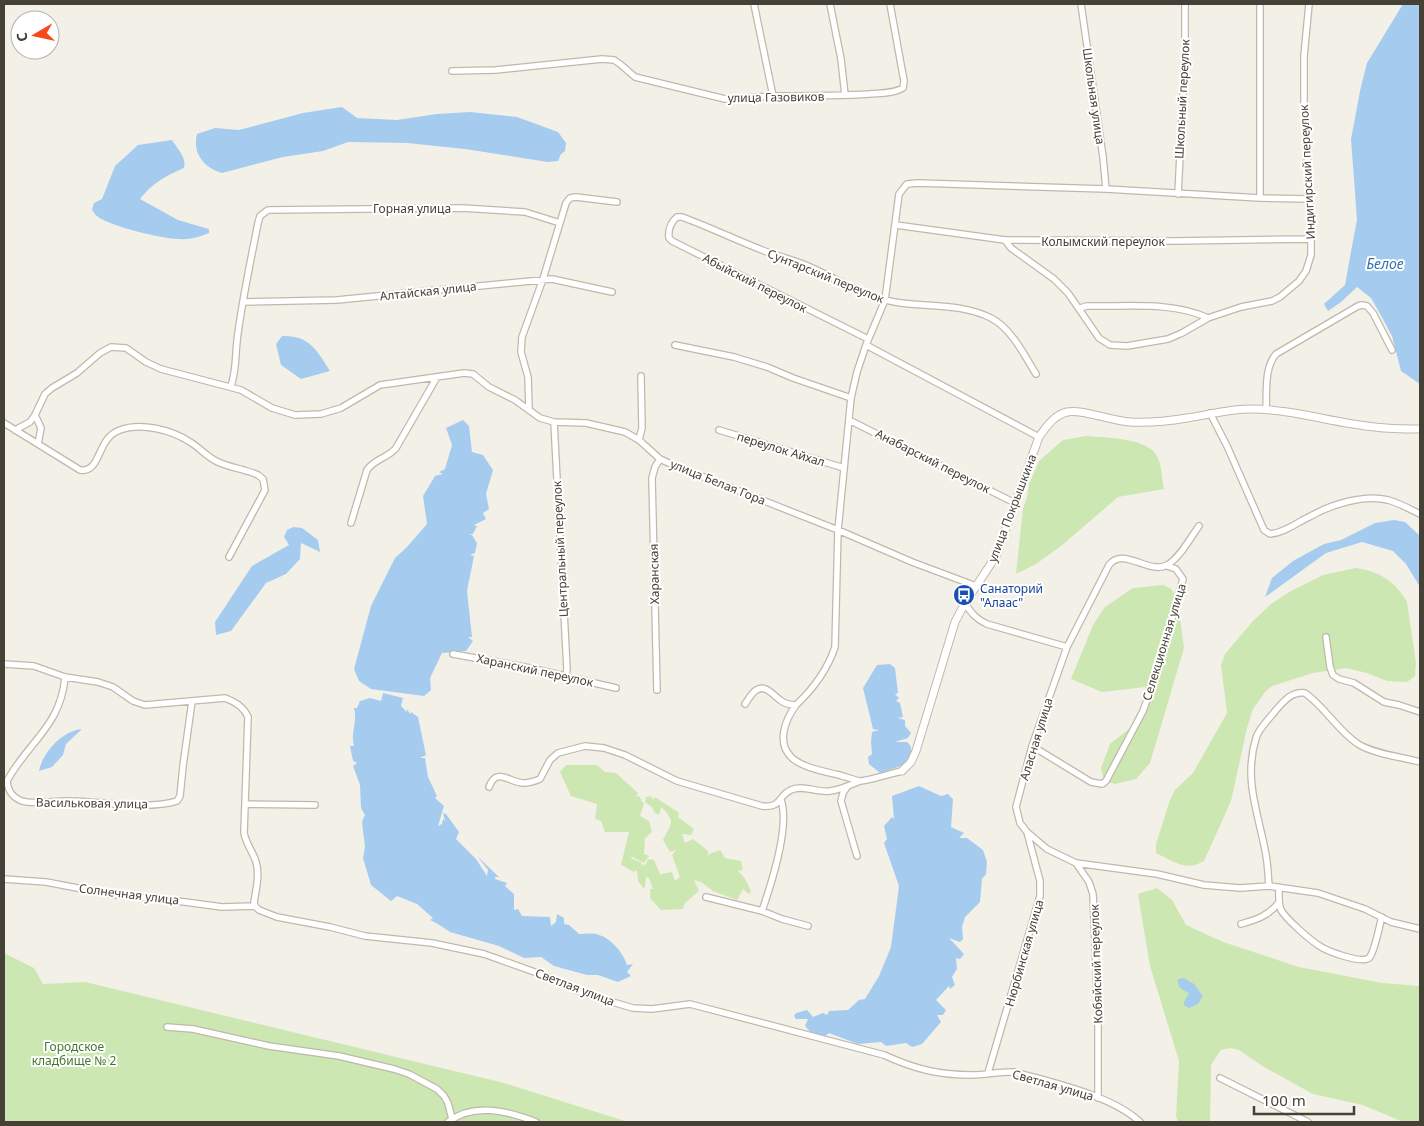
<svg xmlns="http://www.w3.org/2000/svg" width="1424" height="1126" font-family="'Noto Sans',sans-serif">
<rect width="100%" height="100%" fill="#f3f0e8"/>
<path fill="#cce7b1" d="M 1086,436 C 1106,438 1149,437 1158,458 C 1162,467 1162,480 1164,489 L 1118,497 L 1061,546 L 1036,564 L 1016,574 L 1023,509 L 1027,497 L 1029,484 L 1039,461 L 1063,440 Z
M 1356,568 C 1379,571 1396,582 1407,602 L 1416,663 L 1415,676 L 1407,682 L 1387,681 L 1367,673 L 1346,668 L 1313,673 L 1272,686 L 1265,692 L 1253,709 L 1247,728 L 1231,801 L 1204,861 C 1186,872 1173,861 1156,853 L 1156,844 L 1170,800 L 1175,790 L 1193,773 L 1227,713 L 1221,665 L 1225,654 L 1253,621 L 1271,604 L 1291,591 L 1323,575 Z
M 1163,585 L 1171,589 L 1177,597 L 1184,648 L 1150,763 L 1136,779 L 1115,784 L 1104,781 L 1101,768 L 1110,744 L 1129,729 L 1143,713 L 1147,700 L 1145,687 L 1102,692 L 1071,679 L 1093,625 L 1105,607 L 1133,588 Z
M 566,765 L 597,765 L 605,772 L 616,773 L 638,793 L 636,797 L 639,796 L 644,804 L 640,816 L 649,821 L 652,832 L 645,838 L 644,854 L 649,856 L 644,863 L 634,858 L 635,857 L 630,858 L 642,863 L 641,866 L 644,864 L 645,866 L 648,859 L 654,860 L 660,874 L 672,872 L 675,881 L 680,877 L 672,855 L 676,850 L 670,852 L 663,840 C 672,822 676,822 661,807 L 659,815 L 654,812 L 653,808 L 645,802 L 646,797 L 651,796 L 653,800 L 655,797 L 679,813 L 678,817 L 694,829 L 691,835 L 682,834 L 685,843 L 693,839 L 708,851 L 708,857 L 709,854 L 720,850 L 725,858 L 741,861 L 743,870 L 738,871 L 744,877 L 751,891 L 749,894 L 743,889 L 737,900 L 713,891 L 701,882 L 694,880 L 699,891 L 685,903 L 683,909 L 661,910 L 650,898 L 650,889 L 653,889 L 649,878 L 646,877 L 645,887 L 643,888 L 638,881 L 637,870 L 634,872 L 621,865 L 629,832 L 605,832 L 601,821 L 595,819 L 597,804 L 571,796 L 560,772 Z
M 1157,888 L 1172,900 L 1186,925 L 1223,942 L 1299,967 L 1382,983 L 1420,986 L 1420,1122 L 1403,1122 L 1363,1105 L 1313,1094 L 1264,1067 L 1239,1050 L 1230,1048 L 1221,1050 L 1211,1065 L 1210,1122 L 1178,1122 L 1176,1116 L 1179,1061 L 1150,966 L 1138,894 Z
M 4,953 L 34,968 L 43,984 L 85,982 L 504,1083 L 628,1122 L 4,1122 Z"/>
<path fill="#a5ccef" d="M 1403,4 L 1420,4 L 1420,384 L 1401,371 L 1392,336 L 1379,312 L 1371,298 L 1357,287 L 1341,302 L 1328,311 L 1324,304 L 1345,285 L 1352,246 L 1357,220 L 1351,139 L 1360,91 L 1367,63 Z
M 342,107 L 357,118 L 397,120 L 437,114 L 470,112 L 517,117 L 558,132 L 566,143 L 565,151 L 561,154 L 558,161 L 548,162 L 465,149 L 407,143 L 348,142 L 323,151 L 283,157 L 222,173 C 204,168 192,153 197,134 L 215,128 L 239,130 L 303,113 Z
M 172,140 C 177,148 187,158 184,168 C 167,175 151,184 140,199 L 178,220 L 209,229 L 209,233 C 199,237 189,240 179,239 C 163,239 108,226 97,216 C 95,215 94,212 92,210 L 94,203 L 102,199 L 115,166 L 138,145 Z
M 282,336 C 309,335 317,350 330,371 L 301,379 L 281,365 L 276,344 Z
M 463,420 L 469,426 L 472,452 L 483,455 L 493,470 L 486,494 L 489,509 L 483,513 L 486,519 L 474,525 L 477,526 L 473,534 L 469,534 L 472,535 L 477,543 L 475,553 L 470,555 L 474,556 L 467,591 L 472,637 L 468,637 L 473,641 L 466,651 L 442,653 L 430,678 L 431,690 L 424,696 L 371,689 L 359,681 L 354,669 L 371,606 L 395,558 L 407,547 L 427,524 L 423,496 L 435,476 L 443,474 L 439,472 L 445,469 L 452,445 L 446,428 Z
M 1394,520 L 1405,522 L 1420,536 L 1420,587 L 1406,564 L 1393,551 L 1362,542 L 1326,553 L 1265,597 L 1272,578 L 1293,561 L 1324,544 L 1341,540 L 1375,523 Z
M 293,527 L 302,528 L 318,540 L 320,552 L 301,543 L 300,559 L 286,574 L 266,583 L 231,631 L 216,635 L 215,622 L 252,566 L 289,545 L 284,537 L 287,530 Z
M 890,664 L 895,668 L 898,693 L 895,694 L 899,698 L 896,701 L 900,703 L 903,717 L 898,718 L 905,720 L 905,726 L 911,733 L 908,738 L 895,742 L 907,742 C 916,750 909,756 904,765 L 880,773 L 869,764 L 868,757 L 872,754 L 871,742 L 872,732 L 879,730 L 873,729 L 863,688 L 877,665 Z
M 383,693 L 403,698 L 401,706 L 407,712 L 407,709 L 410,714 L 411,712 L 418,717 L 426,755 L 420,758 L 425,758 L 428,777 L 437,796 L 435,798 L 444,806 L 438,826 L 442,824 L 443,819 L 445,821 L 443,813 L 446,814 L 459,832 L 456,839 L 476,859 L 487,876 L 488,870 L 478,857 L 499,877 L 495,877 L 495,879 L 507,883 L 505,886 L 514,894 L 514,910 L 518,909 L 522,916 L 550,917 L 551,926 L 556,922 L 557,914 L 564,918 L 564,924 L 569,925 L 579,934 C 584,934 591,933 596,934 C 610,937 623,952 627,965 L 633,964 L 627,972 L 631,976 L 618,982 L 598,975 L 587,975 L 554,966 L 541,957 L 524,958 L 499,946 L 450,932 L 438,924 L 430,920 L 433,918 L 417,904 L 397,896 L 391,901 L 371,885 L 363,858 L 365,847 L 362,822 L 365,815 L 361,808 L 360,785 L 353,766 L 357,763 L 353,761 L 350,746 L 354,746 C 350,733 358,721 354,708 L 357,708 L 360,701 L 370,698 L 381,701 Z
M 82,729 L 66,744 L 63,755 L 52,767 L 39,771 C 43,752 62,731 82,729 Z
M 919,786 L 941,796 L 948,794 L 953,799 L 951,827 L 964,833 L 959,838 L 967,838 L 983,850 L 987,862 L 986,874 L 982,879 L 980,902 L 965,917 L 962,927 L 963,939 L 960,942 L 949,938 L 964,954 L 960,959 L 956,958 L 957,969 L 952,977 L 955,985 L 950,989 L 949,986 L 936,1000 L 946,1010 L 943,1015 L 937,1015 L 941,1022 L 922,1044 L 912,1047 L 906,1043 L 886,1046 L 881,1042 L 858,1044 L 829,1033 L 822,1038 L 813,1035 L 805,1026 L 808,1019 L 796,1019 L 794,1016 L 796,1013 L 807,1010 L 813,1017 L 823,1013 L 827,1015 L 829,1011 L 848,1010 L 859,1000 L 865,999 L 879,976 L 891,947 L 899,886 L 884,843 L 887,839 L 884,826 L 892,817 L 894,819 L 892,796 Z
M 1184,978 L 1194,984 L 1203,996 L 1198,1004 L 1189,1008 L 1184,1005 L 1184,1002 L 1189,993 C 1182,990 1177,987 1178,979 Z"/>
<g fill="none" stroke-linecap="round" stroke-linejoin="round">
<g stroke="#bfb9aa" stroke-width="8">
<path id="minor" d="M 754,4 L 773,96
M 830,4 L 841,59 L 845,95
M 1081,4 L 1103,157 L 1106,189
M 1260,4 L 1260,198
M 452,71 L 496,70 L 602,59 L 614,60 L 620,64 L 635,77 L 725,99 C 742,100 758,96 775,96 C 807,96 838,96 869,94 C 880,93 893,94 903,88 L 904,81 L 890,4
M 1178,194 L 1185,57 L 1185,4
M 896,225 L 1005,240 L 1174,241 L 1311,239
M 1005,240 L 1011,248 L 1054,279 L 1068,293 L 1099,338 L 1110,345 L 1127,346 L 1168,339 L 1182,333 L 1208,318 L 1241,307 L 1272,301 L 1280,297 L 1299,281 L 1306,271 L 1311,255 L 1311,221 L 1304,102 L 1304,56 L 1309,4
M 243,302 L 337,300 L 552,279 L 612,292
M 1080,308 L 1087,306 C 1126,307 1172,301 1208,318
M 868,339 L 672,241 L 669,238 C 668,230 671,222 677,217 L 682,217 C 712,228 740,242 770,253 C 784,258 797,261 810,267 C 833,277 855,291 879,298 C 915,310 955,300 991,318 C 1012,329 1024,355 1036,374
M 675,345 L 734,357 L 767,367 L 793,378 L 851,398
M 866,345 L 1039,437
M 231,386 C 237,369 235,351 238,333 C 243,296 251,259 258,223 L 260,216 L 268,210 L 462,208 L 525,212 L 560,223
M 1266,409 C 1267,392 1264,368 1276,354 L 1358,306 L 1362,305 L 1367,306 L 1373,313 L 1392,350
M 529,410 L 528,377 L 521,352 L 522,337 L 543,279 L 566,203 L 570,198 L 576,197 L 617,202
M 1210,413 L 1227,446 L 1264,530 L 1270,534 C 1284,533 1296,523 1309,517 C 1330,505 1363,494 1388,500 C 1399,503 1410,509 1420,514
M 35,415 L 41,428 L 38,444
M 849,420 L 1015,503
M 554,422 L 567,669 L 566,676
M 4,423 L 80,470 C 102,473 96,438 120,430 C 141,422 172,430 190,442 C 200,448 207,457 218,462 C 231,468 245,469 258,475 L 263,479 L 265,490 L 229,557
M 15,430 L 30,422 L 35,415 L 45,394 L 52,388 L 77,373 L 100,353 L 111,347 L 126,348 L 146,362 L 161,369 L 241,390 L 272,408 L 295,415 L 321,414 L 341,408 L 380,385 L 464,373 L 473,374 L 489,387 L 515,400 L 540,418 L 554,422 L 586,423 L 625,432 L 639,440 L 660,459 L 673,465 L 838,530 L 912,562 L 976,586
M 719,430 L 844,468
M 639,440 L 642,428 L 641,376
M 351,523 L 367,470 C 374,459 388,458 396,448 L 437,377
M 965,603 C 971,613 976,619 987,624 L 1067,647
M 1326,637 L 1330,667 L 1333,675 L 1339,679 L 1354,683 L 1384,702 L 1399,705 L 1420,712
M 453,654 L 530,668 L 616,688
M 4,664 L 34,666 L 65,677 L 98,682 L 113,687 L 133,701 L 145,705 L 225,698 C 236,702 244,707 248,717 L 244,833 C 246,844 253,852 256,862 C 260,874 256,890 254,902 L 255,906 L 259,910 L 277,917 L 330,927 L 365,936 L 432,943 L 484,954 L 543,975 L 585,994 L 633,1008 L 652,1009 L 690,1004 L 884,1055 C 915,1069 938,1075 972,1075 C 987,1075 1001,1071 1015,1072 C 1053,1083 1111,1095 1140,1122
M 65,677 C 61,726 28,742 7,781 C 8,791 12,797 22,801 C 34,805 59,800 72,801 C 102,802 149,810 177,801 L 180,796 L 183,766 L 192,701
M 657,690 L 652,478 L 655,467 L 660,459
M 745,704 C 748,700 751,694 755,691 C 765,683 773,695 780,700 C 785,704 790,705 796,705 C 813,689 827,671 835,647 L 838,530 L 851,398 L 857,372 L 866,345 L 885,300 L 899,194 L 907,184 L 918,183 L 1106,189 L 1260,198 L 1310,199
M 796,705 C 785,720 776,743 792,758 C 802,767 822,771 835,774 C 841,775 856,781 861,781 C 867,781 893,773 902,771
M 1032,746 L 1091,782 L 1102,784 L 1106,781 L 1143,711 L 1159,666 L 1183,579 L 1176,569 L 1167,566
M 489,787 C 497,766 509,783 524,783 C 530,783 535,781 540,779 L 550,760 L 558,753 L 585,746 L 604,748 L 625,755 L 677,781 L 762,806 C 783,808 777,796 791,790 C 802,784 817,793 830,791 C 840,790 850,785 860,781
M 847,787 L 843,793 L 841,801 L 857,856
M 781,800 C 790,826 771,885 762,911 L 782,919 L 808,926
M 245,804 L 315,805
M 1076,863 L 1157,874 L 1204,885 L 1240,888 L 1269,886 L 1318,893 L 1365,909 L 1391,922 L 1420,929
M 4,879 L 46,882 L 109,894 L 185,902 L 222,907 L 255,906
M 1269,886 C 1268,876 1268,866 1266,855 C 1259,815 1243,780 1256,738 C 1259,728 1270,718 1276,710 C 1284,701 1292,691 1305,693 C 1325,707 1337,730 1358,744 C 1374,754 1402,757 1420,762
M 1279,887 C 1279,895 1278,903 1281,910 C 1286,919 1309,939 1318,945 C 1326,951 1361,964 1369,958 C 1375,952 1379,926 1382,917
M 706,897 L 762,911
M 1241,924 C 1256,920 1270,915 1279,902
M 167,1027 L 193,1029 L 269,1046 L 339,1056 L 394,1069 L 409,1074 L 437,1089 L 444,1096 L 448,1103 L 452,1119
M 988,1073 L 1040,896 L 1040,881 L 1027,832
M 1220,1078 L 1308,1122
M 1098,1098 L 1098,1017 L 1093,894 L 1089,882 L 1076,863 L 1047,849 L 1027,832 L 1020,823 L 1016,807 L 1032,746 L 1067,647 L 1109,565 C 1123,546 1149,575 1167,565 C 1179,559 1191,537 1199,526
M 448,1122 C 474,1102 508,1111 536,1122"/>
</g>
<g stroke="#bfb9aa" stroke-width="9">
<path id="tertiary" d="M 902,771 L 911,762 L 916,751 L 955,622 L 965,603 L 996,556 L 1039,437 C 1046,427 1054,415 1067,412 C 1082,409 1112,421 1130,422 C 1149,423 1169,421 1187,418 C 1208,415 1229,409 1251,409 C 1293,409 1333,423 1375,427 C 1390,429 1405,429 1420,429"/>
</g>
<use href="#minor" stroke="#fff" stroke-width="5.5"/>
<use href="#tertiary" stroke="#fff" stroke-width="7"/>
</g>
<defs>
<g id="bus-disc" transform="scale(1.125)"><circle r="9.5" fill="#1a4fb4" stroke="#fff"/><path d="M-5-6H5V4H4V6H2V4H-2V6H-4V4H-5ZM-3.5-4V0h7V-4ZM-3.5 1.2v1.5H-2V1.2ZM2 1.2v1.5H3.5V1.2Z" fill="#fff"/></g>
</defs>
<g fill-rule="evenodd">
<use href="#bus-disc" x="964" y="595"/>
</g>
<g text-anchor="middle" dominant-baseline="central" stroke-width="4" stroke-linejoin="round" paint-order="stroke">
<g font-size="12" fill="#464136" stroke="#fff">
<text transform="translate(1094 96) rotate(82)">Школьная улица</text>
<text transform="translate(776 97) rotate(-1)">улица Газовиков</text>
<text transform="translate(1182 99) rotate(-87)">Школьный переулок</text>
<text transform="translate(1307 172) rotate(-93)">Индигирский переулок</text>
<text x="412" y="208">Горная улица</text>
<text x="1103" y="241">Колымский переулок</text>
<text transform="translate(826 276) rotate(22)">Сунтарский переулок</text>
<text transform="translate(755 283) rotate(27)">Абыйский переулок</text>
<text transform="translate(428 291) rotate(-6)">Алтайская улица</text>
<text transform="translate(781 449) rotate(17)">переулок Айхал</text>
<text transform="translate(933 461) rotate(27)">Анабарский переулок</text>
<text transform="translate(718 482) rotate(22)">улица Белая Гора</text>
<text transform="translate(1012 508) rotate(-69)">улица Покрышкина</text>
<text transform="translate(560 549) rotate(-93)">Центральный переулок</text>
<text transform="translate(654 574) rotate(-91)">Харанская</text>
<text transform="translate(1164 642) rotate(-73)">Селекционная улица</text>
<text transform="translate(535 670) rotate(12)">Харанский переулок</text>
<text transform="translate(1036 739) rotate(-73)">Аласная улица</text>
<text transform="translate(92 803) rotate(1)">Васильковая улица</text>
<text transform="translate(129 894) rotate(7)">Солнечная улица</text>
<text transform="translate(1024 953) rotate(-74)">Нюрбинская улица</text>
<text transform="translate(1096 964) rotate(-92)">Кобяйский переулок</text>
<text transform="translate(575 987) rotate(21)">Светлая улица</text>
<text transform="translate(1053 1085) rotate(16)">Светлая улица</text>
</g>
<g font-size="12" fill="#164399" stroke="#fff" text-anchor="start">
<text x="980" y="588">Санаторий<tspan x="980" dy="14">"Алаас"</tspan></text>
</g>
<g font-size="12" fill="#43772b" stroke="#fff">
<text x="74" y="1046">Городское<tspan x="74" dy="14">кладбище № 2</tspan></text>
</g>
<g font-size="14" font-style="italic" fill="#3273b0" stroke="#fff">
<text x="1385" y="263">Белое</text>
</g>
</g>
<rect width="1424" height="1126" fill="none" stroke="#464136" stroke-width="10"/>
<g transform="translate(35 35) rotate(261)"><circle r="24" fill="#ffffff" stroke="#b5b3af"/>
<path d="M0-4L9 19L0 12L-9 19Z" fill="#f54a1d"/>
<text y="-8" font-size="14" font-weight="bold" text-anchor="middle" fill="#464136">С</text>
</g>
<path d="M1254 1106v8h100v-8" fill="none" stroke="#464136" stroke-width="2.5"/>
<text x="1262" y="1106" font-size="15" fill="#464136" stroke="#ffffff" stroke-width="4" paint-order="stroke">100 m</text>
</svg>
